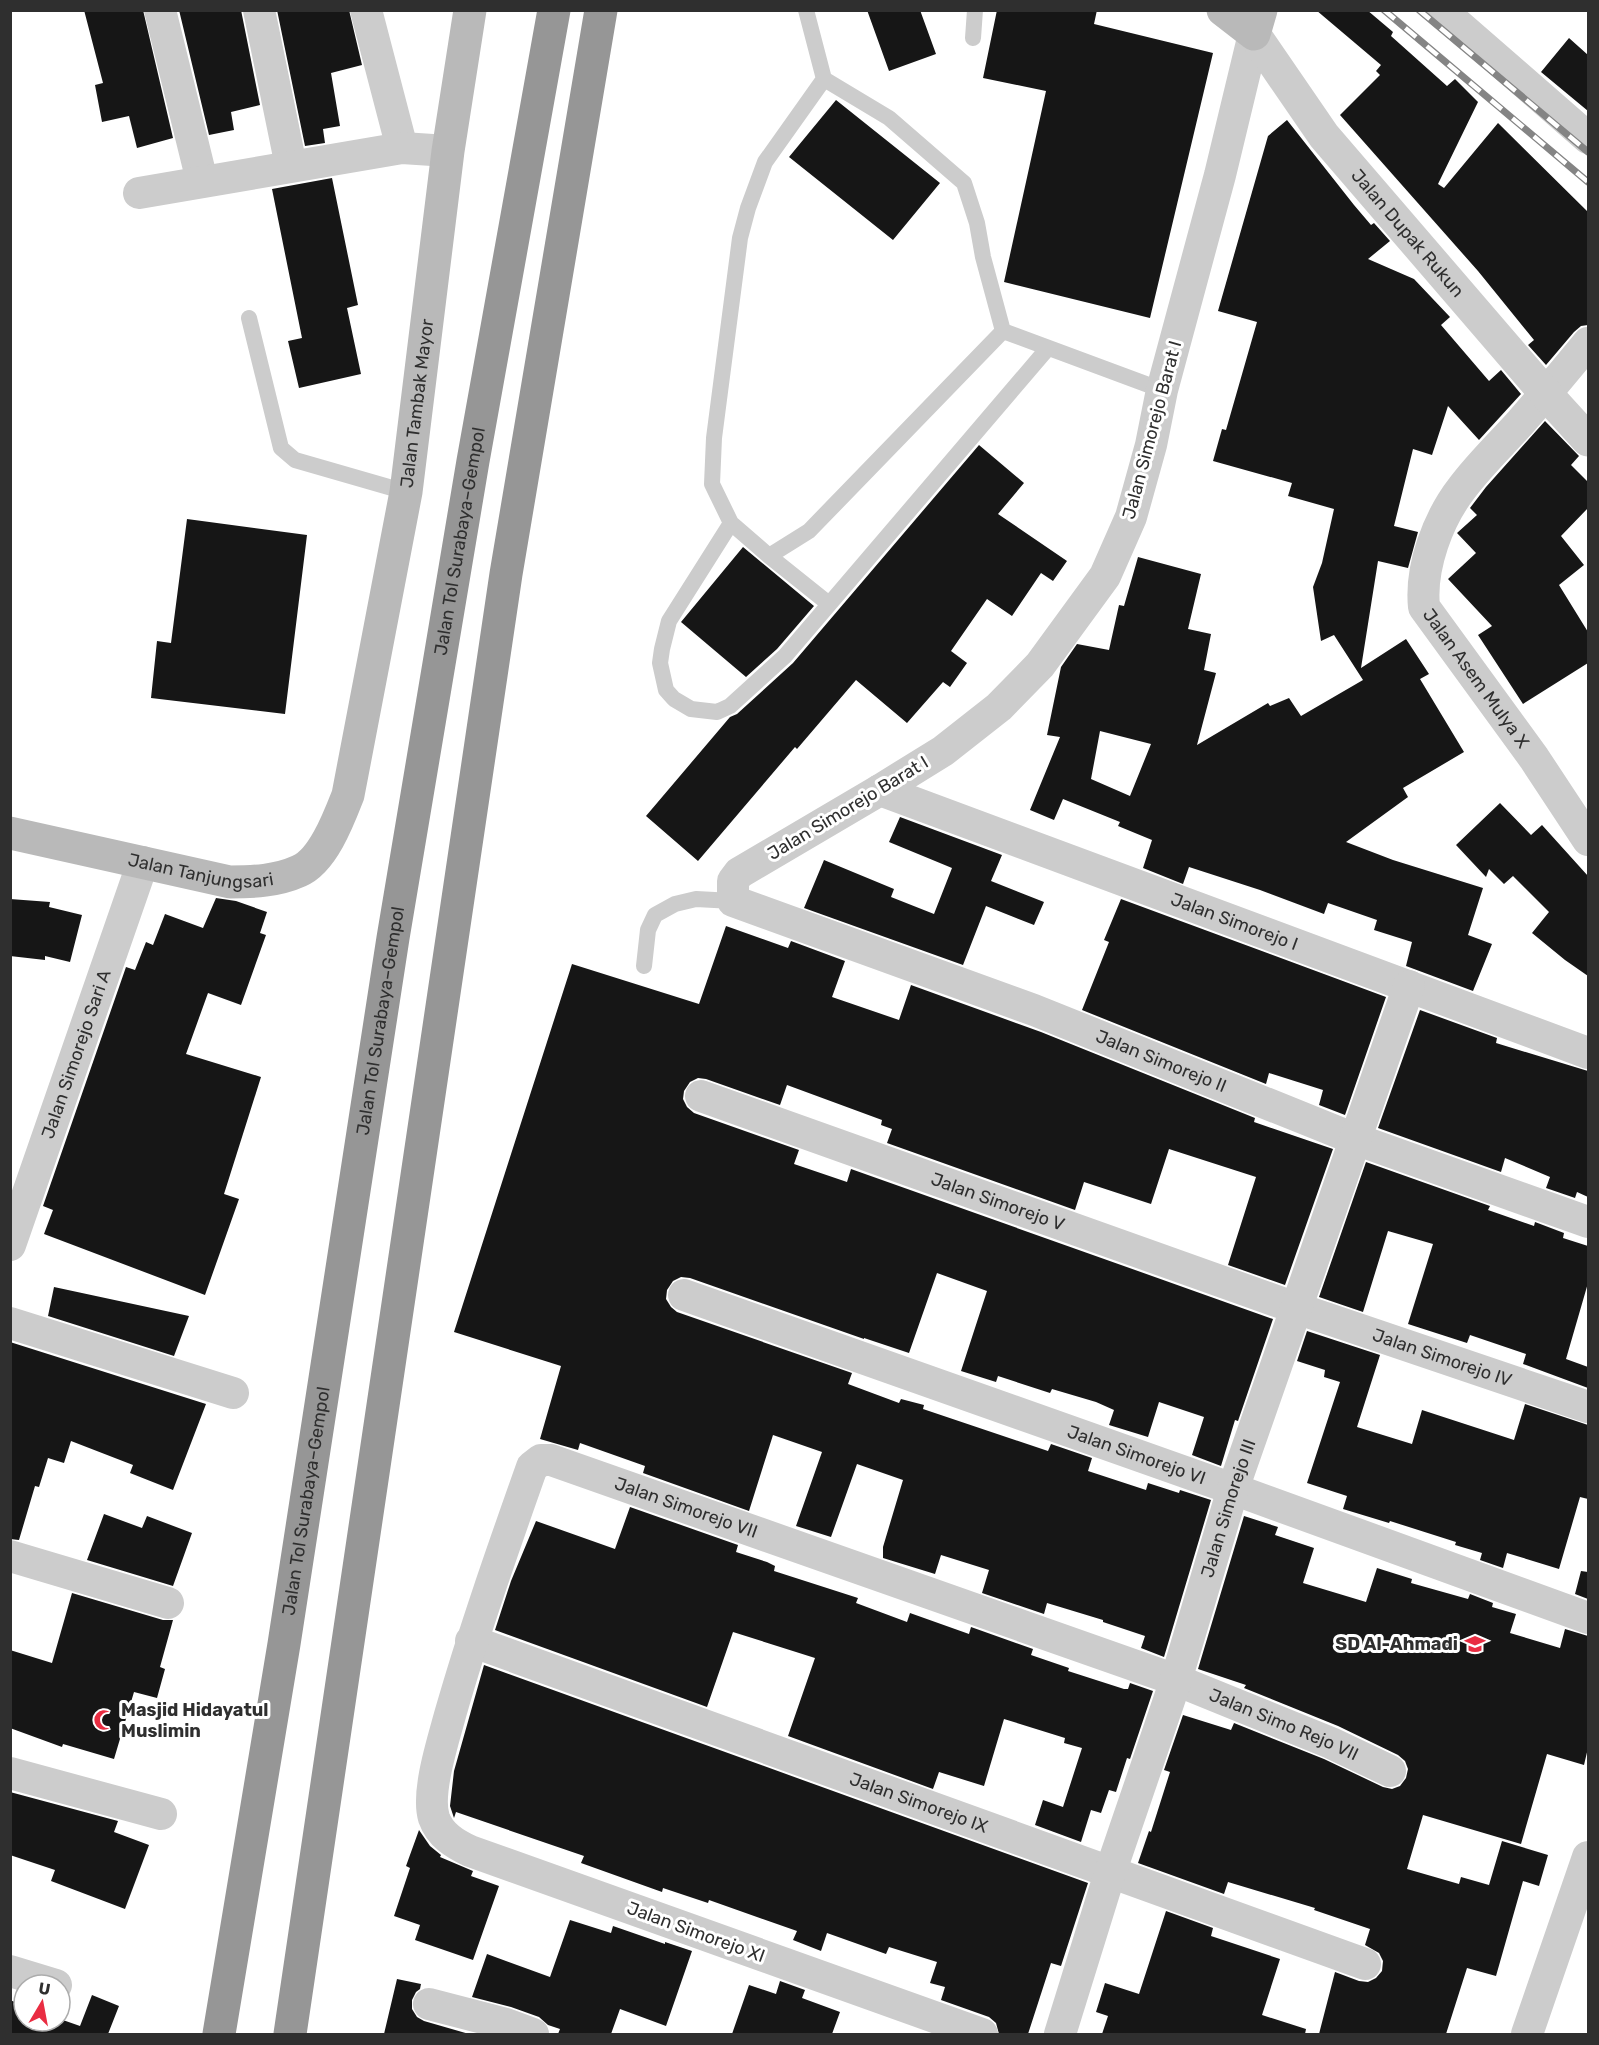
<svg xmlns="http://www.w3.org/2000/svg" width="1599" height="2045" font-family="Rubik,sans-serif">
<rect width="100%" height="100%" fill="#fff"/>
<path fill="#161616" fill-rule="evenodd" d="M 84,10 L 143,10 L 173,138 L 137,148 L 129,116 L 102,122 L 95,85 L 103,83 Z
M 179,10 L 241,10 L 260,105 L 231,112 L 234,130 L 209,135 Z
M 277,10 L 349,10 L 362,65 L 331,73 L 340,126 L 323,129 L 325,143 L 305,146 Z
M 867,10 L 920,10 L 936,54 L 889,71 Z
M 997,10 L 1097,10 L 1094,24 L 1213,53 L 1150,318 L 1004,282 L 1046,91 L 983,78 Z
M 1316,10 L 1367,10 L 1393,32 L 1391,36 L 1447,86 L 1455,79 L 1478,102 L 1438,184 L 1444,188 L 1498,123 L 1588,212 L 1588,325 L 1581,326 L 1574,332 L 1546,365 L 1528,345 L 1534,340 L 1478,271 L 1340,115 L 1380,75 L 1376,71 L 1381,65 Z
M 1569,38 L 1588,55 L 1588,111 L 1541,72 Z
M 836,100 L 940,183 L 893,240 L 789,157 Z
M 1287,120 L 1354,205 L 1371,225 L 1374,223 L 1390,241 L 1368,259 L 1414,279 L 1450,317 L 1441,325 L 1489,381 L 1501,370 L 1521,394 L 1479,440 L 1448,406 L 1432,455 L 1413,449 L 1394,526 L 1418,532 L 1408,568 L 1378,561 L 1361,668 L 1406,639 L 1429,674 L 1420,679 L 1464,752 L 1403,788 L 1408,797 L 1346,842 L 1393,860 L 1483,888 L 1468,935 L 1492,944 L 1473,991 L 1406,966 L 1412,942 L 1374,930 L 1377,920 L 1328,903 L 1324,914 L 1260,890 L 1189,867 L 1183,884 L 1143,868 L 1152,840 L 1118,826 L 1120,822 L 1063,799 L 1054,820 L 1030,810 L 1060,737 L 1047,735 L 1061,667 L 1077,644 L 1109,650 L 1119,605 L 1124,606 L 1138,557 L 1201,574 L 1188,629 L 1211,634 L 1204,670 L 1216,673 L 1197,745 L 1268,703 L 1270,706 L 1289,698 L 1301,716 L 1363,680 L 1334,635 L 1321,641 L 1313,587 L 1322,563 L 1334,509 L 1288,496 L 1292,483 L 1213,461 L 1222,429 L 1226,430 L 1257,322 L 1218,311 L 1268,136 ZM 1100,731 L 1151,744 L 1130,796 L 1091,779 Z
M 332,178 L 358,305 L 347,308 L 361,374 L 299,388 L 288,341 L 302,338 L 272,189 Z
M 1545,421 L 1579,456 L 1571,465 L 1588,482 L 1588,508 L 1561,536 L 1584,565 L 1559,585 L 1588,632 L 1588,663 L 1523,704 L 1478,635 L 1492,626 L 1448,579 L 1476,553 L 1457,533 L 1477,515 L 1470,508 L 1486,487 Z
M 979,445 L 1024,483 L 998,514 L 1067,561 L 1053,581 L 1041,573 L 1012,616 L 987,599 L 951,651 L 967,663 L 950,687 L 943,682 L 907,723 L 856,680 L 797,749 L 795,747 L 698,861 L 646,816 L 730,717 L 737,714 L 793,663 Z
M 187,519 L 307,535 L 285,714 L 151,698 L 157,641 L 171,643 Z
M 743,547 L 814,606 L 777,649 L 746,677 L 681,622 Z
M 1500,803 L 1531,835 L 1542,825 L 1588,876 L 1588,976 L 1565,960 L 1532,933 L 1549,912 L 1513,876 L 1504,884 L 1489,869 L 1486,877 L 1456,845 Z
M 900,817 L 1002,855 L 991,881 L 1044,902 L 1034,925 L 986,906 L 963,965 L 804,908 L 824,860 L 894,889 L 891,897 L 934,914 L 952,868 L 889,842 Z
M 216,898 L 236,901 L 267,912 L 260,933 L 266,935 L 241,1005 L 208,993 L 186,1054 L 261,1077 L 224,1194 L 239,1199 L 205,1295 L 44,1234 L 53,1210 L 43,1206 L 126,967 L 135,970 L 146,942 L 153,945 L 165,914 L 203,928 Z
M 10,899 L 50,902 L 49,907 L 82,915 L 70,962 L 45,956 L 45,960 L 10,956 Z
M 1121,899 L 1386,997 L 1345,1115 L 1319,1105 L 1323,1090 L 1269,1073 L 1266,1084 L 1082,1010 L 1109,942 L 1104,940 Z
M 726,926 L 788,948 L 791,941 L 845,961 L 832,997 L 899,1020 L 911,985 L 1041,1032 L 1255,1118 L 1254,1122 L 1333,1149 L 1285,1285 L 1228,1265 L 1256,1177 L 1169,1149 L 1151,1204 L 1084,1182 L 1075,1210 L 887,1143 L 892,1129 L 881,1125 L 882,1120 L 787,1085 L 780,1105 L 706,1079 L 698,1078 L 690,1082 L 684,1091 L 683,1099 L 687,1107 L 694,1113 L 799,1150 L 794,1164 L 847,1182 L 851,1169 L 1273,1319 L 1238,1421 L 1235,1420 L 1221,1466 L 1192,1455 L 1204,1417 L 1159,1402 L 1148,1437 L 1109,1425 L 1114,1410 L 1096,1402 L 1052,1389 L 1050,1393 L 998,1376 L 996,1382 L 961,1371 L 987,1291 L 937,1273 L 909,1353 L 864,1338 L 864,1339 L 690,1278 L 681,1277 L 673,1281 L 667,1290 L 666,1299 L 671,1307 L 677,1312 L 852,1373 L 848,1384 L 899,1403 L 901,1399 L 924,1405 L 923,1409 L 1048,1451 L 1051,1444 L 1092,1458 L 1088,1471 L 1146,1490 L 1148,1483 L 1179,1493 L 1180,1490 L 1211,1500 L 1164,1657 L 1141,1648 L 1145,1636 L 1103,1622 L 1103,1620 L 1047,1603 L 1044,1614 L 982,1593 L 989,1570 L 941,1555 L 935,1574 L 883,1558 L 883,1547 L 903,1480 L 857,1464 L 831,1537 L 796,1526 L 822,1452 L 773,1435 L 749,1511 L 643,1473 L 645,1466 L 580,1443 L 578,1450 L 540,1439 L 561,1366 L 454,1332 L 572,964 L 699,1004 Z
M 1420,1010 L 1497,1038 L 1496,1043 L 1588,1071 L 1588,1197 L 1577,1192 L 1575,1198 L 1546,1188 L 1550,1177 L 1505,1158 L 1501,1172 L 1378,1128 Z
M 1366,1162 L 1490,1206 L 1488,1210 L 1534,1226 L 1535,1222 L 1564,1233 L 1563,1238 L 1588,1246 L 1588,1283 L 1566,1359 L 1588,1367 L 1588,1388 L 1523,1364 L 1526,1354 L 1470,1335 L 1467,1343 L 1408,1324 L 1433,1244 L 1388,1231 L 1363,1312 L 1319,1297 Z
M 54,1287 L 189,1316 L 174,1356 L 48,1316 Z
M 1307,1331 L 1380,1355 L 1357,1427 L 1412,1444 L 1422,1410 L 1514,1440 L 1525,1404 L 1588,1425 L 1588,1499 L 1580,1497 L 1559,1569 L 1507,1553 L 1503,1568 L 1480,1560 L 1482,1553 L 1455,1545 L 1456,1542 L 1390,1521 L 1389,1523 L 1343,1509 L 1347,1496 L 1307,1483 L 1340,1382 L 1324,1377 L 1325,1370 L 1297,1361 Z
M 10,1342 L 206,1404 L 173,1490 L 130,1473 L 133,1465 L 71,1441 L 64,1463 L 48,1458 L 39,1487 L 35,1486 L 19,1540 L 10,1539 Z
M 630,1507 L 738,1545 L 736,1552 L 767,1562 L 775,1566 L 774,1571 L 858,1598 L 856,1603 L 907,1622 L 910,1613 L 969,1634 L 971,1627 L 1033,1649 L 1031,1655 L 1069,1668 L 1068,1671 L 1124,1689 L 1128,1689 L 1130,1683 L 1153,1691 L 1130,1759 L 1127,1758 L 1116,1792 L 1109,1790 L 1101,1813 L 1091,1810 L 1081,1842 L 1035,1825 L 1043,1800 L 1063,1807 L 1082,1748 L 1064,1743 L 1065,1738 L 1004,1719 L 984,1786 L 939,1772 L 933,1789 L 788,1736 L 815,1658 L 733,1632 L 707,1707 L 495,1630 L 511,1581 L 536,1521 L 615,1549 Z
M 104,1514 L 142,1528 L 147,1516 L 192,1533 L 173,1586 L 87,1560 Z
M 1244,1516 L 1278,1527 L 1275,1535 L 1314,1548 L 1303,1583 L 1366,1602 L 1377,1568 L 1412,1579 L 1411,1583 L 1468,1599 L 1470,1594 L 1493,1603 L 1492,1607 L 1516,1614 L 1510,1633 L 1560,1648 L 1565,1629 L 1588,1636 L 1588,1748 L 1584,1765 L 1547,1754 L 1521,1844 L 1423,1815 L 1407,1869 L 1459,1884 L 1461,1877 L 1489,1885 L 1502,1841 L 1548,1855 L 1539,1886 L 1523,1881 L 1496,1976 L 1467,1968 L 1446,2034 L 1319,2034 L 1335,1972 L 1359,1981 L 1368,1982 L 1376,1978 L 1382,1971 L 1383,1961 L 1379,1953 L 1365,1945 L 1370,1929 L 1314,1910 L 1315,1908 L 1228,1882 L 1224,1894 L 1138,1863 L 1149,1831 L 1151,1832 L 1170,1772 L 1164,1770 L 1183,1715 L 1231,1730 L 1234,1723 L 1324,1759 L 1383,1787 L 1392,1789 L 1400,1786 L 1406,1778 L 1408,1769 L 1405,1761 L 1398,1755 L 1338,1726 L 1244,1688 L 1246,1685 L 1198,1669 Z
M 1581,1571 L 1588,1572 L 1588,1599 L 1575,1594 Z
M 72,1593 L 163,1620 L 173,1620 L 160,1667 L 165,1669 L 157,1698 L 134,1692 L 114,1759 L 63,1744 L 62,1747 L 10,1728 L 10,1650 L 52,1663 Z
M 484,1665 L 1088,1883 L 1061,1966 L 1051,1963 L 1028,2034 L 999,2034 L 996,2023 L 989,2017 L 941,2000 L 945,1987 L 930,1983 L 937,1962 L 889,1947 L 886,1954 L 827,1933 L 821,1951 L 793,1940 L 797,1931 L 709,1900 L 708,1903 L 663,1888 L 662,1892 L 581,1863 L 584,1856 L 456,1812 L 454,1818 L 450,1806 L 454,1771 Z
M 10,1792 L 118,1821 L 114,1832 L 149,1845 L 125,1909 L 51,1881 L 55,1870 L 10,1855 Z
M 419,1830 L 430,1846 L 441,1855 L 440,1857 L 473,1871 L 471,1876 L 499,1886 L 473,1960 L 415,1940 L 420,1925 L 394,1916 L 410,1868 L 406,1866 Z
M 1166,1911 L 1213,1928 L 1211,1936 L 1280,1959 L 1262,2015 L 1306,2029 L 1305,2034 L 1102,2034 L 1108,2016 L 1096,2012 L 1105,1983 L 1139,1994 Z
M 570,1920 L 611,1933 L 613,1926 L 665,1944 L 665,1942 L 692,1951 L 666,2026 L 620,2009 L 611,2034 L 558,2034 L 560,2029 L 548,2025 L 539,2017 L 511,2007 L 472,1997 L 487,1954 L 550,1977 Z
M 397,1979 L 421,1984 L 420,1989 L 416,1992 L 412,2000 L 412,2009 L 417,2017 L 424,2021 L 469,2034 L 384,2034 Z
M 780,1981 L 805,1990 L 802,1998 L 840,2012 L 832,2034 L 732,2034 L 749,1985 L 776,1994 Z
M 92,1995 L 119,2006 L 108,2034 L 10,2034 L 10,2000 L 24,2006 L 24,2021 L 60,2021 L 60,2019 L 80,2026 Z"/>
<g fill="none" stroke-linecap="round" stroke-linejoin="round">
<path stroke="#ccc" stroke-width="16" d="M 806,10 L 824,79
M 973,38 L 975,10
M 824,79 L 889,118 L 964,183 L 977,223 L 983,257 L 1003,331 L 809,531 L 769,556 L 731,523 L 712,484 L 714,438 L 740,238 L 748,208 L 765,162 Z
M 249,318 L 281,448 L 295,460 L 406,492
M 1003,331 L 1162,390
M 731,523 L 669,621 L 662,649 L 660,663 L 666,690 L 674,699 L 691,709 L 717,712 L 730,706 L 785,656 L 1048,348
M 769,556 L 829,604
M 644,966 L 648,930 L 655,915 L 675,904 L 696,899 L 733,901"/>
<g stroke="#ccc" stroke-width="32">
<path d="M 160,10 L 202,181"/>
<path d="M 259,10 L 291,166"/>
<path d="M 366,10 L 402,148"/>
<path d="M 1441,10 L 1588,138"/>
<path id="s1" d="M 1254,34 L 1220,175 L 1162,390 L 1151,445 L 1131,517 L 1105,576 L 1040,665 L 999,707 L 943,751 L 880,790 L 739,873 L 733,881 L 733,901 L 1034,1010 L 1355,1139 L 1588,1222"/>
<path d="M 139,193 L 402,148 L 448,151"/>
<path id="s2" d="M 1588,343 C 1566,370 1543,397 1520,423 C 1501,444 1479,465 1462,488 C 1438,519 1420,567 1424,607 L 1534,758 L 1588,840"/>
<path id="s3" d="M 880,790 L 1588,1053"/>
<path id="s4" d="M 701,1096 L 1296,1308 L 1588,1407"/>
<path id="s5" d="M 10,1245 L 143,862"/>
<path id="s6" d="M 684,1295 L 1233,1489 L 1588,1618"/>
<path d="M 10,1323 L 233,1393"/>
<path d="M 10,1556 L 168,1603"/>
<path id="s7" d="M 471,1641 L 1365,1964"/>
<path d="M 10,1773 L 161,1814"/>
<path d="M 10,1971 L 56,1985"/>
<path d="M 429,2004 L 506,2024 L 533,2034"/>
<path id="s8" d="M 982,2034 L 470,1851 C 455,1844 440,1835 434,1818 C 426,1793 443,1741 450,1715 C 474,1631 503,1549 532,1467 L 541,1460 L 551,1460 L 1176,1680 L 1331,1743 L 1390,1771"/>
<path id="s9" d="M 1060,2034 L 1110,1873 L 1176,1680 L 1233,1489 L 1409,986"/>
<path d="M 1527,2034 L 1588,1857"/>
</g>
<path stroke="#ccc" stroke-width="33" id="s10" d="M 1254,34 L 1324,136 L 1546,394 L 1588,440"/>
<g stroke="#b9b9b9" stroke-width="33">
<path d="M 1223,10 L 1254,34 L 1261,10"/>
<path id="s11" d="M 10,833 L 230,882 C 253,882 277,881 299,871 C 323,861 339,818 348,795 L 406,492 L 448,151 L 470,10"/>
</g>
<g stroke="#969696" stroke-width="33">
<path id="s12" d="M 219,2034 L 284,1644 L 393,938 L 473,461 L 554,10"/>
<path d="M 290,2034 L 506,574 L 601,10"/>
</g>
<g stroke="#848484" stroke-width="7">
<path id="rail" d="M 1384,10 L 1588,182
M 1419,10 L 1588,152"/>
</g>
<use href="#rail" stroke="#fff" stroke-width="4.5" stroke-dasharray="14" stroke-linecap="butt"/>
</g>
<defs>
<g id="school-bare" transform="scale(1.62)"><path d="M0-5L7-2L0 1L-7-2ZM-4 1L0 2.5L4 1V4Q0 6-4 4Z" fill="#e92d42" stroke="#fff" stroke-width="2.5" paint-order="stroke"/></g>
<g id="mosque-bare" transform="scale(1.62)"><path d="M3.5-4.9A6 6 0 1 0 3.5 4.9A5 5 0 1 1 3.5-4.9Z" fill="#e92d42" stroke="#fff" stroke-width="2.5" paint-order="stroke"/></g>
</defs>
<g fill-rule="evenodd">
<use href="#school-bare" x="1475" y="1644"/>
<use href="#mosque-bare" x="104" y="1720"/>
</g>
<g text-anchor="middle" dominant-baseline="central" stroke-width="6" stroke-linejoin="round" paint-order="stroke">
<g font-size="18" fill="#2f2f2f" stroke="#fff">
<text stroke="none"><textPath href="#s10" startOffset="252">Jalan Dupak Rukun</textPath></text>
<text stroke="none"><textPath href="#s11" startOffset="786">Jalan Tambak Mayor</textPath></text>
<text transform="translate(1152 430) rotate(-75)">Jalan Simorejo Barat I</text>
<text stroke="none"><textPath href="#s12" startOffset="1512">Jalan Tol Surabaya–Gempol</textPath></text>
<text stroke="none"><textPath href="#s2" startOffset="408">Jalan Asem Mulya X</textPath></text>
<text transform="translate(848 808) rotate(-31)">Jalan Simorejo Barat I</text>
<text stroke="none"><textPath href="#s11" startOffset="195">Jalan Tanjungsari</textPath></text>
<text stroke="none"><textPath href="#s3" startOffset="378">Jalan Simorejo I</textPath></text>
<text stroke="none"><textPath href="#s12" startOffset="1026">Jalan Tol Surabaya–Gempol</textPath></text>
<text stroke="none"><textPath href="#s5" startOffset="202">Jalan Simorejo Sari A</textPath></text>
<text stroke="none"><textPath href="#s1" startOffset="1528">Jalan Simorejo II</textPath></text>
<text stroke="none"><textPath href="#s4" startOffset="315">Jalan Simorejo V</textPath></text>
<text stroke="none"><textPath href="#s4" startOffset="786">Jalan Simorejo IV</textPath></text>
<text stroke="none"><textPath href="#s6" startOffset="480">Jalan Simorejo VI</textPath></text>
<text stroke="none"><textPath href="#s12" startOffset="540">Jalan Tol Surabaya–Gempol</textPath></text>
<text stroke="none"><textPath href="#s8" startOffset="1125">Jalan Simorejo VII</textPath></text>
<text stroke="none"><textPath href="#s9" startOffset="552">Jalan Simorejo III</textPath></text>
<text stroke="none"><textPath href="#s8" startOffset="1761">Jalan Simo Rejo VII</textPath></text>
<text stroke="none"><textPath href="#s7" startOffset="476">Jalan Simorejo IX</textPath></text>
<text transform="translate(696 1932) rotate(20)">Jalan Simorejo XI</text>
</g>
<g font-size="18" font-weight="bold" fill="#2f2f2f" stroke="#fff" text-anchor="end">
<text x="1458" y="1644">SD Al-Ahmadi</text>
<text x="121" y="1710" text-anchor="start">Masjid Hidayatul<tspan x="121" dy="21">Muslimin</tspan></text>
</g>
</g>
<rect width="1599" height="2045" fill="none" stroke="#2f2f2f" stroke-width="24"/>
<g transform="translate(42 2003) rotate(10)"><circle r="28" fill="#ffffff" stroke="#acacac" stroke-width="1.5"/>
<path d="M0-4.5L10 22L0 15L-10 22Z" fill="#e92d42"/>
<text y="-9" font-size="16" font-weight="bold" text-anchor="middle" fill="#2f2f2f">U</text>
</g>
</svg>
